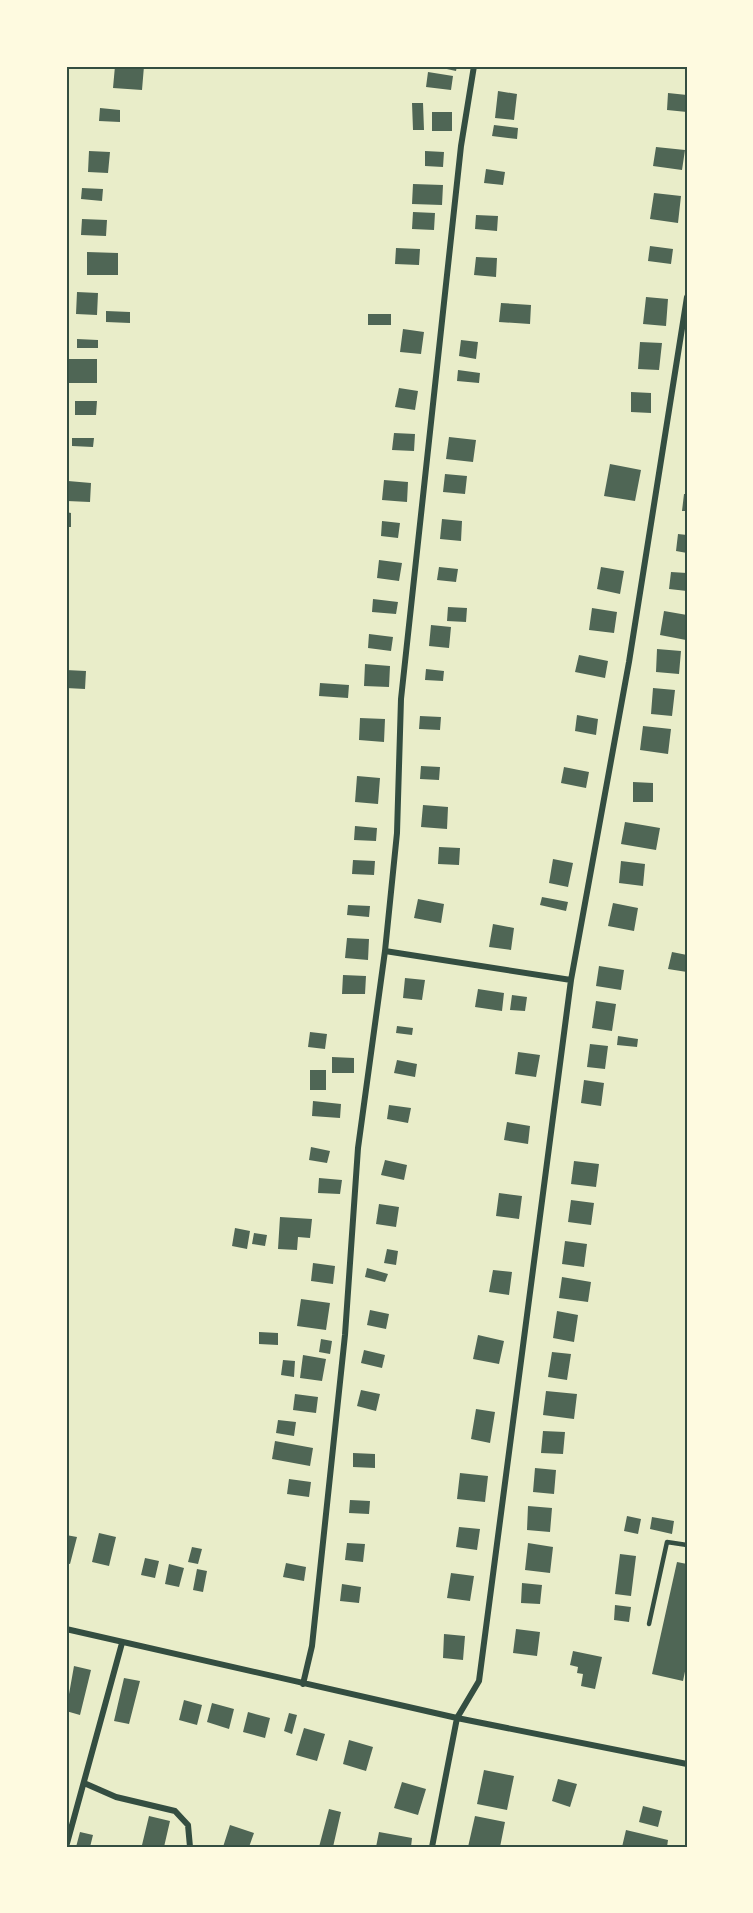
<svg xmlns="http://www.w3.org/2000/svg" width="753" height="1913" font-family="'Source Sans 3',sans-serif">
<rect width="100%" height="100%" fill="#e9edc9"/>
<path fill="#4f6655" d="M 115,66 L 144,66 L 142,90 L 113,88 Z
M 433,66 L 457,66 L 456,71 Z
M 428,72 L 453,76 L 451,90 L 426,87 Z
M 498,91 L 517,94 L 514,120 L 495,118 Z
M 668,93 L 687,95 L 687,112 L 667,110 Z
M 412,103 L 423,103 L 424,130 L 413,130 Z
M 100,108 L 120,110 L 120,122 L 99,121 Z
M 432,112 L 452,112 L 452,131 L 432,131 Z
M 494,125 L 518,128 L 517,139 L 492,136 Z
M 656,147 L 685,150 L 682,170 L 653,166 Z
M 89,151 L 110,152 L 108,173 L 88,172 Z
M 425,151 L 444,152 L 443,167 L 425,166 Z
M 486,169 L 505,172 L 503,185 L 484,183 Z
M 413,184 L 443,185 L 442,205 L 412,204 Z
M 82,188 L 103,189 L 102,201 L 81,199 Z
M 654,193 L 681,196 L 678,223 L 650,219 Z
M 413,212 L 435,213 L 434,230 L 412,229 Z
M 476,215 L 498,216 L 497,231 L 475,229 Z
M 82,219 L 107,220 L 106,236 L 81,235 Z
M 650,246 L 673,249 L 671,264 L 648,261 Z
M 396,248 L 420,249 L 419,265 L 395,264 Z
M 87,252 L 118,253 L 118,275 L 87,275 Z
M 476,257 L 497,258 L 496,277 L 474,275 Z
M 77,292 L 98,293 L 97,315 L 76,314 Z
M 646,297 L 668,299 L 666,326 L 643,324 Z
M 501,303 L 531,305 L 530,324 L 499,322 Z
M 106,311 L 130,312 L 130,323 L 106,322 Z
M 368,314 L 391,314 L 391,325 L 368,325 Z
M 403,329 L 424,332 L 421,354 L 400,352 Z
M 77,339 L 98,340 L 98,348 L 77,348 Z
M 461,340 L 478,342 L 476,359 L 459,356 Z
M 640,342 L 662,343 L 659,370 L 638,369 Z
M 69,359 L 97,359 L 97,383 L 69,383 Z
M 458,370 L 480,373 L 479,383 L 457,381 Z
M 399,388 L 418,391 L 415,410 L 395,407 Z
M 631,392 L 651,393 L 651,413 L 631,412 Z
M 75,401 L 97,401 L 96,415 L 75,415 Z
M 394,433 L 415,434 L 414,451 L 392,450 Z
M 449,437 L 476,440 L 473,462 L 446,459 Z
M 72,438 L 94,438 L 93,447 L 72,446 Z
M 610,464 L 641,470 L 635,501 L 604,496 Z
M 445,474 L 467,476 L 465,494 L 443,492 Z
M 384,480 L 408,482 L 407,502 L 382,500 Z
M 68,481 L 91,483 L 90,502 L 67,501 Z
M 684,494 L 687,494 L 687,511 L 682,511 Z
M 66,512 L 71,513 L 71,527 L 66,527 Z
M 442,519 L 462,521 L 461,541 L 440,539 Z
M 382,521 L 400,523 L 398,538 L 381,536 Z
M 678,534 L 687,535 L 687,553 L 676,551 Z
M 379,560 L 402,563 L 399,581 L 377,578 Z
M 439,567 L 458,569 L 456,582 L 437,580 Z
M 601,567 L 624,571 L 620,594 L 597,589 Z
M 671,572 L 687,573 L 687,591 L 669,589 Z
M 373,599 L 398,602 L 396,614 L 372,612 Z
M 448,607 L 467,608 L 466,622 L 447,621 Z
M 592,608 L 617,612 L 614,633 L 589,630 Z
M 664,611 L 687,615 L 686,640 L 660,635 Z
M 431,625 L 451,627 L 449,648 L 429,646 Z
M 369,634 L 393,637 L 391,651 L 368,648 Z
M 657,649 L 681,651 L 679,674 L 656,672 Z
M 579,655 L 608,661 L 605,678 L 575,672 Z
M 365,664 L 390,666 L 389,687 L 364,686 Z
M 426,669 L 444,671 L 443,681 L 425,680 Z
M 66,670 L 86,671 L 85,689 L 66,688 Z
M 320,683 L 349,685 L 348,698 L 319,696 Z
M 653,688 L 675,690 L 672,716 L 651,714 Z
M 577,715 L 598,719 L 596,735 L 575,731 Z
M 420,716 L 441,717 L 440,730 L 419,729 Z
M 360,718 L 385,719 L 384,742 L 359,740 Z
M 643,726 L 671,729 L 668,754 L 640,750 Z
M 421,766 L 440,767 L 439,780 L 420,779 Z
M 564,767 L 589,772 L 586,788 L 561,783 Z
M 357,776 L 380,778 L 378,804 L 355,802 Z
M 633,782 L 653,783 L 653,802 L 633,802 Z
M 423,805 L 448,807 L 447,829 L 421,827 Z
M 625,822 L 660,828 L 656,850 L 621,844 Z
M 355,826 L 377,828 L 376,841 L 354,840 Z
M 439,847 L 460,848 L 459,865 L 438,864 Z
M 553,859 L 573,863 L 568,887 L 549,883 Z
M 353,860 L 375,861 L 374,875 L 352,874 Z
M 621,861 L 645,864 L 643,886 L 619,883 Z
M 542,897 L 568,902 L 566,911 L 540,905 Z
M 418,899 L 444,904 L 441,923 L 414,918 Z
M 613,903 L 638,908 L 634,931 L 608,926 Z
M 348,905 L 370,906 L 369,917 L 347,915 Z
M 493,924 L 514,928 L 511,950 L 489,947 Z
M 347,938 L 369,939 L 368,960 L 345,958 Z
M 672,952 L 687,955 L 687,972 L 668,969 Z
M 599,966 L 624,970 L 621,990 L 596,986 Z
M 343,975 L 366,976 L 365,994 L 342,994 Z
M 405,978 L 425,980 L 422,1000 L 403,998 Z
M 478,989 L 504,993 L 502,1011 L 475,1007 Z
M 512,995 L 527,997 L 525,1011 L 510,1010 Z
M 596,1001 L 616,1004 L 612,1031 L 592,1028 Z
M 397,1026 L 413,1028 L 412,1035 L 396,1033 Z
M 310,1032 L 327,1034 L 325,1049 L 308,1047 Z
M 618,1036 L 638,1039 L 637,1047 L 617,1045 Z
M 590,1044 L 608,1046 L 605,1069 L 587,1067 Z
M 518,1052 L 540,1055 L 536,1077 L 515,1074 Z
M 332,1057 L 354,1058 L 354,1073 L 332,1073 Z
M 397,1060 L 417,1064 L 415,1077 L 394,1073 Z
M 310,1070 L 326,1070 L 326,1090 L 310,1090 Z
M 584,1080 L 604,1083 L 601,1106 L 581,1103 Z
M 313,1101 L 341,1104 L 340,1118 L 312,1116 Z
M 389,1105 L 411,1108 L 408,1123 L 387,1119 Z
M 507,1122 L 530,1126 L 528,1144 L 504,1140 Z
M 311,1147 L 330,1151 L 327,1163 L 309,1160 Z
M 385,1160 L 407,1165 L 404,1180 L 381,1175 Z
M 574,1161 L 599,1164 L 596,1187 L 571,1184 Z
M 319,1178 L 342,1180 L 340,1194 L 318,1193 Z
M 499,1193 L 522,1196 L 519,1219 L 496,1216 Z
M 571,1200 L 594,1203 L 591,1225 L 568,1222 Z
M 379,1204 L 399,1207 L 396,1227 L 376,1224 Z
M 280,1217 L 312,1219 L 310,1238 L 298,1237 L 297,1250 L 278,1249 Z
M 235,1228 L 250,1231 L 247,1249 L 232,1246 Z
M 254,1233 L 267,1235 L 265,1246 L 252,1244 Z
M 565,1241 L 587,1244 L 584,1267 L 562,1264 Z
M 387,1249 L 398,1251 L 396,1265 L 384,1263 Z
M 313,1263 L 335,1266 L 333,1284 L 311,1281 Z
M 367,1268 L 388,1274 L 385,1282 L 365,1277 Z
M 493,1270 L 512,1272 L 509,1295 L 489,1292 Z
M 562,1277 L 591,1282 L 588,1302 L 559,1298 Z
M 301,1299 L 330,1303 L 326,1330 L 297,1326 Z
M 370,1310 L 389,1314 L 386,1329 L 367,1325 Z
M 557,1311 L 578,1315 L 574,1342 L 553,1338 Z
M 259,1332 L 278,1333 L 278,1345 L 259,1344 Z
M 478,1335 L 504,1341 L 499,1364 L 473,1359 Z
M 321,1339 L 332,1341 L 330,1354 L 319,1352 Z
M 364,1350 L 385,1355 L 382,1368 L 361,1363 Z
M 552,1352 L 571,1354 L 567,1380 L 548,1377 Z
M 303,1355 L 326,1359 L 322,1381 L 300,1378 Z
M 283,1360 L 295,1361 L 294,1377 L 281,1375 Z
M 361,1390 L 380,1394 L 376,1411 L 357,1406 Z
M 546,1391 L 577,1394 L 574,1419 L 543,1415 Z
M 295,1394 L 318,1397 L 316,1413 L 293,1410 Z
M 476,1409 L 495,1412 L 490,1443 L 471,1439 Z
M 278,1420 L 296,1422 L 294,1436 L 276,1433 Z
M 543,1431 L 565,1432 L 563,1454 L 541,1453 Z
M 275,1441 L 313,1448 L 310,1466 L 272,1459 Z
M 353,1453 L 375,1454 L 375,1468 L 353,1467 Z
M 535,1468 L 556,1470 L 554,1494 L 533,1492 Z
M 460,1473 L 488,1476 L 485,1502 L 457,1499 Z
M 289,1479 L 311,1482 L 309,1497 L 287,1494 Z
M 350,1500 L 370,1501 L 369,1514 L 349,1513 Z
M 528,1506 L 552,1508 L 550,1532 L 527,1530 Z
M 627,1516 L 641,1519 L 638,1534 L 624,1531 Z
M 652,1517 L 674,1521 L 672,1534 L 650,1529 Z
M 459,1527 L 480,1529 L 477,1550 L 456,1547 Z
M 99,1533 L 116,1537 L 109,1566 L 92,1562 Z
M 66,1535 L 77,1537 L 70,1564 L 66,1563 Z
M 347,1543 L 365,1544 L 363,1562 L 345,1560 Z
M 528,1543 L 553,1547 L 550,1573 L 525,1570 Z
M 192,1547 L 202,1549 L 198,1564 L 188,1562 Z
M 620,1554 L 636,1556 L 631,1596 L 615,1594 Z
M 145,1558 L 159,1561 L 155,1578 L 141,1575 Z
M 677,1562 L 687,1564 L 687,1662 L 683,1681 L 652,1674 Z
M 286,1563 L 306,1567 L 304,1581 L 283,1577 Z
M 169,1564 L 184,1568 L 179,1587 L 165,1584 Z
M 197,1569 L 207,1571 L 203,1592 L 193,1590 Z
M 451,1573 L 474,1576 L 470,1601 L 447,1598 Z
M 522,1583 L 542,1585 L 540,1604 L 521,1603 Z
M 342,1584 L 361,1587 L 359,1603 L 340,1601 Z
M 615,1605 L 631,1607 L 629,1622 L 614,1620 Z
M 516,1629 L 540,1632 L 537,1656 L 513,1653 Z
M 444,1634 L 465,1636 L 463,1660 L 443,1658 Z
M 573,1651 L 602,1657 L 595,1689 L 581,1686 L 583,1674 L 577,1673 L 578,1667 L 570,1665 Z
M 74,1666 L 91,1670 L 80,1715 L 66,1711 Z
M 124,1678 L 140,1681 L 129,1724 L 114,1721 Z
M 184,1700 L 202,1705 L 197,1725 L 179,1720 Z
M 212,1703 L 234,1709 L 229,1729 L 207,1722 Z
M 248,1712 L 270,1718 L 265,1738 L 243,1732 Z
M 289,1713 L 297,1715 L 292,1734 L 284,1731 Z
M 304,1728 L 325,1734 L 317,1761 L 296,1755 Z
M 349,1740 L 373,1747 L 366,1771 L 343,1764 Z
M 484,1770 L 514,1776 L 507,1810 L 477,1804 Z
M 558,1779 L 577,1784 L 570,1807 L 552,1801 Z
M 402,1782 L 426,1789 L 418,1815 L 394,1808 Z
M 643,1806 L 662,1811 L 658,1827 L 639,1822 Z
M 329,1809 L 341,1812 L 333,1847 L 319,1847 Z
M 149,1816 L 170,1821 L 164,1847 L 142,1845 Z
M 475,1816 L 505,1822 L 500,1847 L 468,1847 Z
M 230,1825 L 254,1833 L 249,1847 L 223,1847 Z
M 626,1830 L 668,1840 L 667,1847 L 622,1847 Z
M 80,1832 L 93,1835 L 90,1847 L 76,1847 Z
M 379,1832 L 412,1838 L 411,1847 L 376,1847 Z"/>
<g fill="none" stroke-linecap="round" stroke-linejoin="round">
<path stroke="#344e41" stroke-width="4.5" d="M 649,1624 L 667,1542 L 687,1545"/>
<path stroke="#344e41" stroke-width="6" d="M 385,951 L 571,980
M 66,1629 L 457,1718 L 687,1764
M 303,1684 L 312,1646 L 345,1335 L 358,1148 L 385,951 L 397,833 L 401,699 L 461,146 L 474,66
M 84,1783 L 116,1797 L 175,1811 L 188,1825 L 190,1847
M 66,1847 L 122,1643
M 432,1847 L 457,1718 L 479,1681 L 571,980 L 629,662 L 687,297"/>
</g>
<rect width="753" height="1913" fill="none" stroke="#fefae0" stroke-width="135"/>
<rect x="68" y="68" width="618" height="1778" fill="none" stroke="#344e41" stroke-width="2"/>
</svg>
